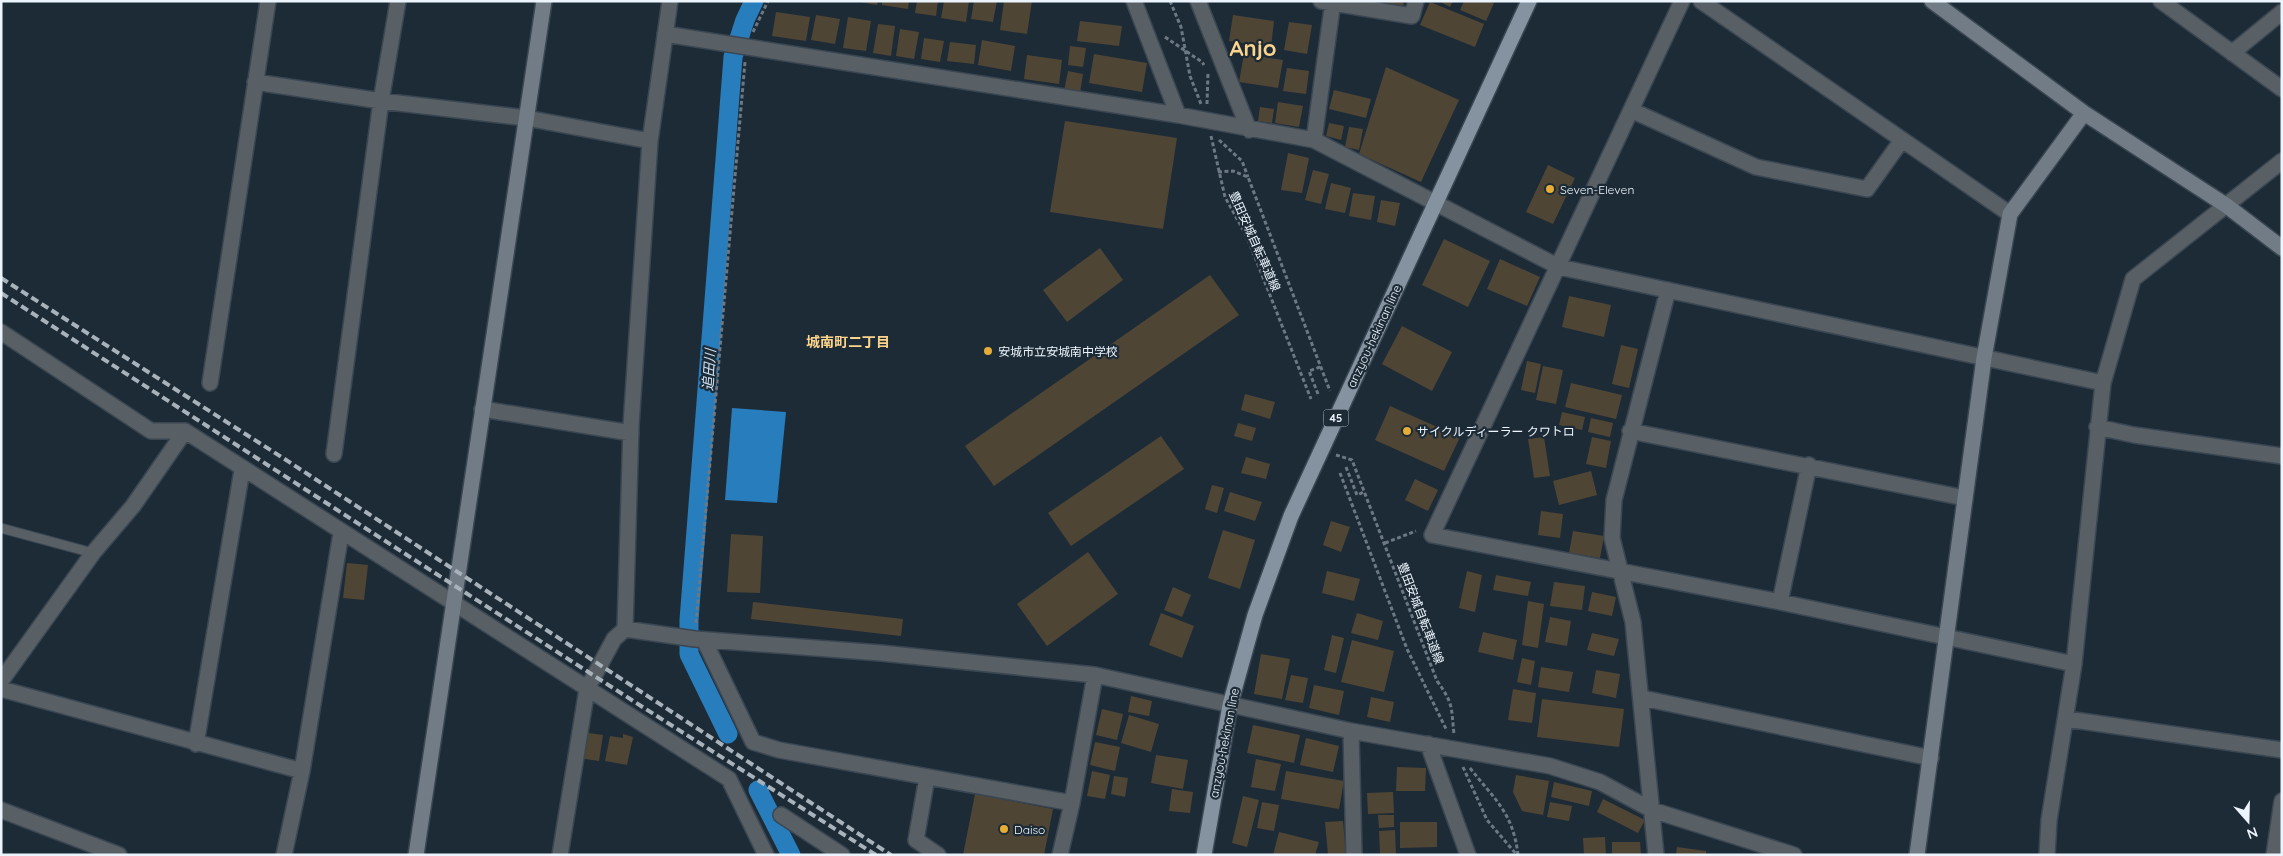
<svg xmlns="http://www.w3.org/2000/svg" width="2283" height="856" font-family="Quicksand,'Noto Sans JP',sans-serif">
<rect width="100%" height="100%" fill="#1d2b37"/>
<path fill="#287dbc" d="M 732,408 L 786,412 L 777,503 L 725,500 Z"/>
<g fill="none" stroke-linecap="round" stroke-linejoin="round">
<path stroke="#287dbc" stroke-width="19" d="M 728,734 L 689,654 L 689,620 L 733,57 L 745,20 L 754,1
M 758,790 L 791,855"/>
</g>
<path fill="#4f4535" d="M 855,1 L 878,1 L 877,5 Z
M 882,1 L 909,1 L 908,9 L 882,5 Z
M 917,1 L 938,1 L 936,16 L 915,13 Z
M 944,1 L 969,1 L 966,22 L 941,18 Z
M 974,1 L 997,1 L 993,22 L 971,19 Z
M 1004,1 L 1032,1 L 1027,34 L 1000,30 Z
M 1386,1 L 1404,1 L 1403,8 L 1385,5 Z
M 1439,1 L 1453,1 L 1450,7 Z
M 1464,1 L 1490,1 L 1494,3 L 1486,21 L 1460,10 Z
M 1430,2 L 1484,24 L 1475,47 L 1420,25 Z
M 776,12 L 810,17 L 806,41 L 772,36 Z
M 816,15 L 840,19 L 835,44 L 811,40 Z
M 1233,15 L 1274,21 L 1271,47 L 1229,41 Z
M 848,17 L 871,21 L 866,51 L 843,48 Z
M 1080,21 L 1122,26 L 1119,46 L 1077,41 Z
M 1289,22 L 1312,25 L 1307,54 L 1284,50 Z
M 878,24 L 895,26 L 891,56 L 873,53 Z
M 900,29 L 919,32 L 914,59 L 896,56 Z
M 924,38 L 944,41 L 940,62 L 921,59 Z
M 982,40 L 1015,46 L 1011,71 L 978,65 Z
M 950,42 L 976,45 L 974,64 L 947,61 Z
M 1070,46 L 1086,48 L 1083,67 L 1068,65 Z
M 1094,54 L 1147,63 L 1142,92 L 1089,83 Z
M 1244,54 L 1283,60 L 1278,88 L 1239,82 Z
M 1027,55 L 1062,60 L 1059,84 L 1024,79 Z
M 1386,67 L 1459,100 L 1421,182 L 1359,154 Z
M 1287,68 L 1309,71 L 1306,94 L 1283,91 Z
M 1068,71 L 1083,74 L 1080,93 L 1064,91 Z
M 1334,90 L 1371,99 L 1366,118 L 1329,109 Z
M 1278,102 L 1303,106 L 1299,127 L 1275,123 Z
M 1260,107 L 1274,109 L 1272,123 L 1258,121 Z
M 1065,121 L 1177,138 L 1163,229 L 1050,212 Z
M 1329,123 L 1344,126 L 1341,140 L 1326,136 Z
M 1349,127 L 1363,129 L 1359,150 L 1345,147 Z
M 1288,153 L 1309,158 L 1302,193 L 1281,190 Z
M 1548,165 L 1575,178 L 1553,224 L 1526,212 Z
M 1313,170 L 1329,174 L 1321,204 L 1305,200 Z
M 1331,183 L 1351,188 L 1345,213 L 1325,209 Z
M 1353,193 L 1375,196 L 1371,220 L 1349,216 Z
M 1381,200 L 1400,203 L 1395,226 L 1377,222 Z
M 1444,239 L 1490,261 L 1468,307 L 1422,285 Z
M 1100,248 L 1123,280 L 1067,322 L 1043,290 Z
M 1500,259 L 1540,277 L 1527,306 L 1487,289 Z
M 1210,275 L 1239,315 L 994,486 L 965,446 Z
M 1569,296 L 1611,305 L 1604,337 L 1562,327 Z
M 1402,326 L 1452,352 L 1432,391 L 1382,364 Z
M 1621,345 L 1638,349 L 1629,388 L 1612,384 Z
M 1527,361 L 1541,364 L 1535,393 L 1521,390 Z
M 1543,366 L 1563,370 L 1556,404 L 1536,400 Z
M 1571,383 L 1622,395 L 1616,419 L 1565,407 Z
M 1245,394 L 1275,402 L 1270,419 L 1241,410 Z
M 1390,406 L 1460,437 L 1444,471 L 1375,440 Z
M 1562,412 L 1585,417 L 1582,430 L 1559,425 Z
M 1591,418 L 1613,423 L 1610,437 L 1588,432 Z
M 1238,423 L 1256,428 L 1252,441 L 1234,436 Z
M 1161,436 L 1184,469 L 1071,546 L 1048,513 Z
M 1544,437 L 1550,476 L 1534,478 L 1528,439 Z
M 1592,437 L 1611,441 L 1606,468 L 1586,464 Z
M 1246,457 L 1270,464 L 1266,479 L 1241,473 Z
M 1591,471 L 1597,495 L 1559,505 L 1553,481 Z
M 1415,479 L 1438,490 L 1428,511 L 1405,500 Z
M 1212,485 L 1224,488 L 1217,513 L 1205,509 Z
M 1230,492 L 1262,502 L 1255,521 L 1224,511 Z
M 1541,511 L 1563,514 L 1560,538 L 1538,535 Z
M 1331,521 L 1350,527 L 1341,552 L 1323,545 Z
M 1223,530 L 1255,540 L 1240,589 L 1208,578 Z
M 1573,531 L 1604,536 L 1600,558 L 1569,553 Z
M 731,534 L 763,536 L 760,593 L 727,592 Z
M 1088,552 L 1118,594 L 1047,646 L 1017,604 Z
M 347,563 L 368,565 L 364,600 L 343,598 Z
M 1327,571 L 1360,579 L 1354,601 L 1322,593 Z
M 1467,571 L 1482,575 L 1475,612 L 1459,608 Z
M 1496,575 L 1531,582 L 1528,596 L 1493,590 Z
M 1554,582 L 1585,586 L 1582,610 L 1550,606 Z
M 1173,587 L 1191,595 L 1182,617 L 1164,610 Z
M 1592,592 L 1616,597 L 1612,616 L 1588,611 Z
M 1528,601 L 1544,604 L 1538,648 L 1522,645 Z
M 753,602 L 903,619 L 901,636 L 751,619 Z
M 1161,613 L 1194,626 L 1182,658 L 1149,645 Z
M 1357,613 L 1383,621 L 1378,640 L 1351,633 Z
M 1550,617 L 1571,621 L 1567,646 L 1545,642 Z
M 1483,632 L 1517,640 L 1513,660 L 1478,652 Z
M 1592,633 L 1619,639 L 1614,656 L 1587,650 Z
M 1332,635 L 1344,638 L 1336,673 L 1324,670 Z
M 1352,640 L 1394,651 L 1384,692 L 1341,682 Z
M 1261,654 L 1290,659 L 1282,699 L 1254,694 Z
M 1522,658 L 1535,661 L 1531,685 L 1517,682 Z
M 1541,667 L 1573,672 L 1569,692 L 1538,687 Z
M 1596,670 L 1620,674 L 1616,698 L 1592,693 Z
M 1291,675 L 1308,678 L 1303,703 L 1285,700 Z
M 1314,685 L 1344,691 L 1339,715 L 1309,708 Z
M 1513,689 L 1536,693 L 1532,723 L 1508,720 Z
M 1131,696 L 1152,701 L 1149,716 L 1128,712 Z
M 1371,697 L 1394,702 L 1390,722 L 1367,717 Z
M 1542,699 L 1624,709 L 1619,747 L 1537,737 Z
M 1102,709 L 1123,714 L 1117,740 L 1096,735 Z
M 1129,715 L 1159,724 L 1151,752 L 1121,743 Z
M 1253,725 L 1300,735 L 1294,763 L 1247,753 Z
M 582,732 L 603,735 L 599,761 L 578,758 Z
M 623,734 L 633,737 L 627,765 L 605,761 L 610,736 L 623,738 Z
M 1306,738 L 1339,746 L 1333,772 L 1300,765 Z
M 1095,742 L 1120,747 L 1115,771 L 1090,765 Z
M 1156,755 L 1188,760 L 1183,789 L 1151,783 Z
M 1256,759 L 1281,764 L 1275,791 L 1251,787 Z
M 1397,767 L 1426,768 L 1425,791 L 1396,791 Z
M 1092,771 L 1110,775 L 1105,799 L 1087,796 Z
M 1286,771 L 1344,781 L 1339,809 L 1281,799 Z
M 1516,775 L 1549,781 L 1543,815 L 1522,811 L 1513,792 Z
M 1114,776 L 1128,778 L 1125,797 L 1111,794 Z
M 1554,782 L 1592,791 L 1589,806 L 1551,797 Z
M 1172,789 L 1193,792 L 1190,813 L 1169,811 Z
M 1393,792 L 1394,813 L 1368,814 L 1367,793 Z
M 975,794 L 1053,809 L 1044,855 L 963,855 Z
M 1243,796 L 1259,800 L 1247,847 L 1232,843 Z
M 1603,799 L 1645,820 L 1638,833 L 1597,812 Z
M 1262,802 L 1279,805 L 1274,831 L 1257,828 Z
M 1550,802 L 1572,806 L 1569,821 L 1547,817 Z
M 1378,815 L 1394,815 L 1394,827 L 1379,828 Z
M 1343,821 L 1346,855 L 1328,855 L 1325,822 Z
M 1400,822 L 1437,822 L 1437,847 L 1400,848 Z
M 1395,830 L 1396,854 L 1380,854 L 1379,831 Z
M 1279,832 L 1319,842 L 1315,855 L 1273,855 Z
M 1605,837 L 1606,855 L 1584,855 L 1583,838 Z
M 1612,842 L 1640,842 L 1641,855 L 1612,855 Z
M 1677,847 L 1706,851 L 1706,855 L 1676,855 Z"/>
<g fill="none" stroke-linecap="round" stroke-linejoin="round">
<g stroke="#3a4753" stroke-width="11">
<path id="lane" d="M 1,528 L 93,553"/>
</g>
<g stroke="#3a4753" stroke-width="18">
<path id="street" d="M 1134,1 L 1178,115
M 1198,1 L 1249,130
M 1321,1 L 1412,16 L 1416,1
M 1333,1 L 1314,140 L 1559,267 L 2103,383
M 1682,1 L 1432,535 L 1780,602 L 2074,664
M 1701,1 L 2010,214
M 2161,1 L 2282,89
M 665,34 L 1178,115 L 1314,140
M 2232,53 L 2282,12
M 255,82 L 381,101 L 526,118 L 650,141
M 1631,110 L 1756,167 L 1867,189 L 1902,140
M 1,332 L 151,431 L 185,431 L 729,779 L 766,855
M 210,383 L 268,1
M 482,409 L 631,433
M 2097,427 L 2134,435 L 2282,456
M 1630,431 L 1965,498
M 334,454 L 381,101 L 398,1
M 1780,602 L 1809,465
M 625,629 L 631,426 L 650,141 L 670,1
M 704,640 L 753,742 L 779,750 L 1072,803 L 1060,855
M 1,681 L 93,553 L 133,506 L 185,431
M 1,689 L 302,771
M 1642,698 L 1931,758
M 2067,719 L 2282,750
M 1351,731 L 1354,855
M 196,744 L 242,470
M 1428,744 L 1468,855
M 927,777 L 916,840 L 938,855
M 1072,803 L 1095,675
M 1,810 L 119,855
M 781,815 L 842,855
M 284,855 L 302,771 L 341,533
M 560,855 L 587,689 L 614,639 L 625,629 L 695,639 L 881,653 L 1095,675 L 1351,731 L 1550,766 L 1600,782 L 1652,810 L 1794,855
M 1656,855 L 1633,622 L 1612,538 L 1614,500 L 1668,290
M 2047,855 L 2049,820 L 2074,664 L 2103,383 L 2133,279 L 2282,161
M 2274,855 L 2282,801"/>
</g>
<g stroke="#3a4753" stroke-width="18">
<path id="secondary" d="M 1932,1 L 2084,113 L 2227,206 L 2282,248
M 416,855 L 544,1
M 1917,855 L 1984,358 L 2010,214 L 2084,113"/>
</g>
<g stroke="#3a4753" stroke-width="18">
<path id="primary" d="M 1204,855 L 1230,705 L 1255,615 L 1291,516 L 1529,1"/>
</g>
<path stroke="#6c7883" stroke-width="3" stroke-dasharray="4 2.5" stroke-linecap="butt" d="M 1170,1 L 1181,27 L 1190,76 L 1201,104
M 753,32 L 768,1
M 1165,37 L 1202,62 L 1204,65
M 1207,104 L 1208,73
M 1211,136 L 1225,197 L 1247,237 L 1311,399
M 1219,140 L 1242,161 L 1248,177
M 1218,172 L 1233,171 L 1248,177 L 1330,391
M 1318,394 L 1309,371 L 1320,367
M 1336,455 L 1352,460 L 1437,681 C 1454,704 1451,708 1454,734
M 1346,467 L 1357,495 L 1364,492
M 1340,473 L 1407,649 L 1447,731
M 1385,543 L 1416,531
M 696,623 L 745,62
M 1463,767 L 1487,820 L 1517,855
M 1470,768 C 1494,799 1513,812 1518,855"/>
<use href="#lane" stroke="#585f65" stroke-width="9"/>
<use href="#street" stroke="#585f65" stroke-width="15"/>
<use href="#secondary" stroke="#717c86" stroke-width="15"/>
<use href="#primary" stroke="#8593a0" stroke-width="15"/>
<path stroke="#a7b2bb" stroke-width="4" stroke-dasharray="8 4" stroke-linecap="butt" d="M 1,278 L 283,458 L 891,855
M 1,293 L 641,706 L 876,855"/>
</g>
<g fill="#e5ad35" stroke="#1d2b37" stroke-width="2">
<circle cx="1550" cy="189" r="5"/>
<circle cx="988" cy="351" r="5"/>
<circle cx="1407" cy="431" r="5"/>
<circle cx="1004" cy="829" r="5"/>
</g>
<g text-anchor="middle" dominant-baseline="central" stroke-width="4.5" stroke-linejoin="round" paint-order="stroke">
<rect fill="#1d2b37" stroke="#aeb8c2" stroke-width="1" x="1323.5" y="409.5" width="25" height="17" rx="4"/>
<g font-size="11" font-weight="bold" fill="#ecf5fd">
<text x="1336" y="418">45</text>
</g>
<g font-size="12" fill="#ecf5fd" stroke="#1d2b37" text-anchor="start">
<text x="1560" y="189">Seven-Eleven</text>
<text x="998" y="351">安城市立安城南中学校</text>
<text x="1417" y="431">サイクルディーラー クワトロ</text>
<text x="1014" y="829">Daiso</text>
</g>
<g font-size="12" fill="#ecf5fd" stroke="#1d2b37">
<text transform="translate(1255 241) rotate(66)">豊田安城自転車道線</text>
<text transform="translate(1374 336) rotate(-65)">anzyou-hekinan line</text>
<text transform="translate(1421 613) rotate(69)">豊田安城自転車道線</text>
<text transform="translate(1224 743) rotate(-79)">anzyou-hekinan line</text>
</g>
<g font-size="14" font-weight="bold" fill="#fcd48c" stroke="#1d2b37">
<text x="848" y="342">城南町二丁目</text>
</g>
<g font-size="14" font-style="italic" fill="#d0e3f4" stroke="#1d2b37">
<text transform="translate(709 370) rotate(-86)">追田川</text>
</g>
<g font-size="22" font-weight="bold" fill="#fcd48c" stroke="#1d2b37">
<text x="1253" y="48">Anjo</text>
</g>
</g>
<rect width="2283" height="856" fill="none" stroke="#ecf5fd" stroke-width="5"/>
<g transform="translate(2248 821) rotate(160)" stroke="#1d2b37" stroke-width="4" paint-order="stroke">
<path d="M0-4L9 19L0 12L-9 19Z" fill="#ecf5fd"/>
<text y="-8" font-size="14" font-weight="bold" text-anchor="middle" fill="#ecf5fd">N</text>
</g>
</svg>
